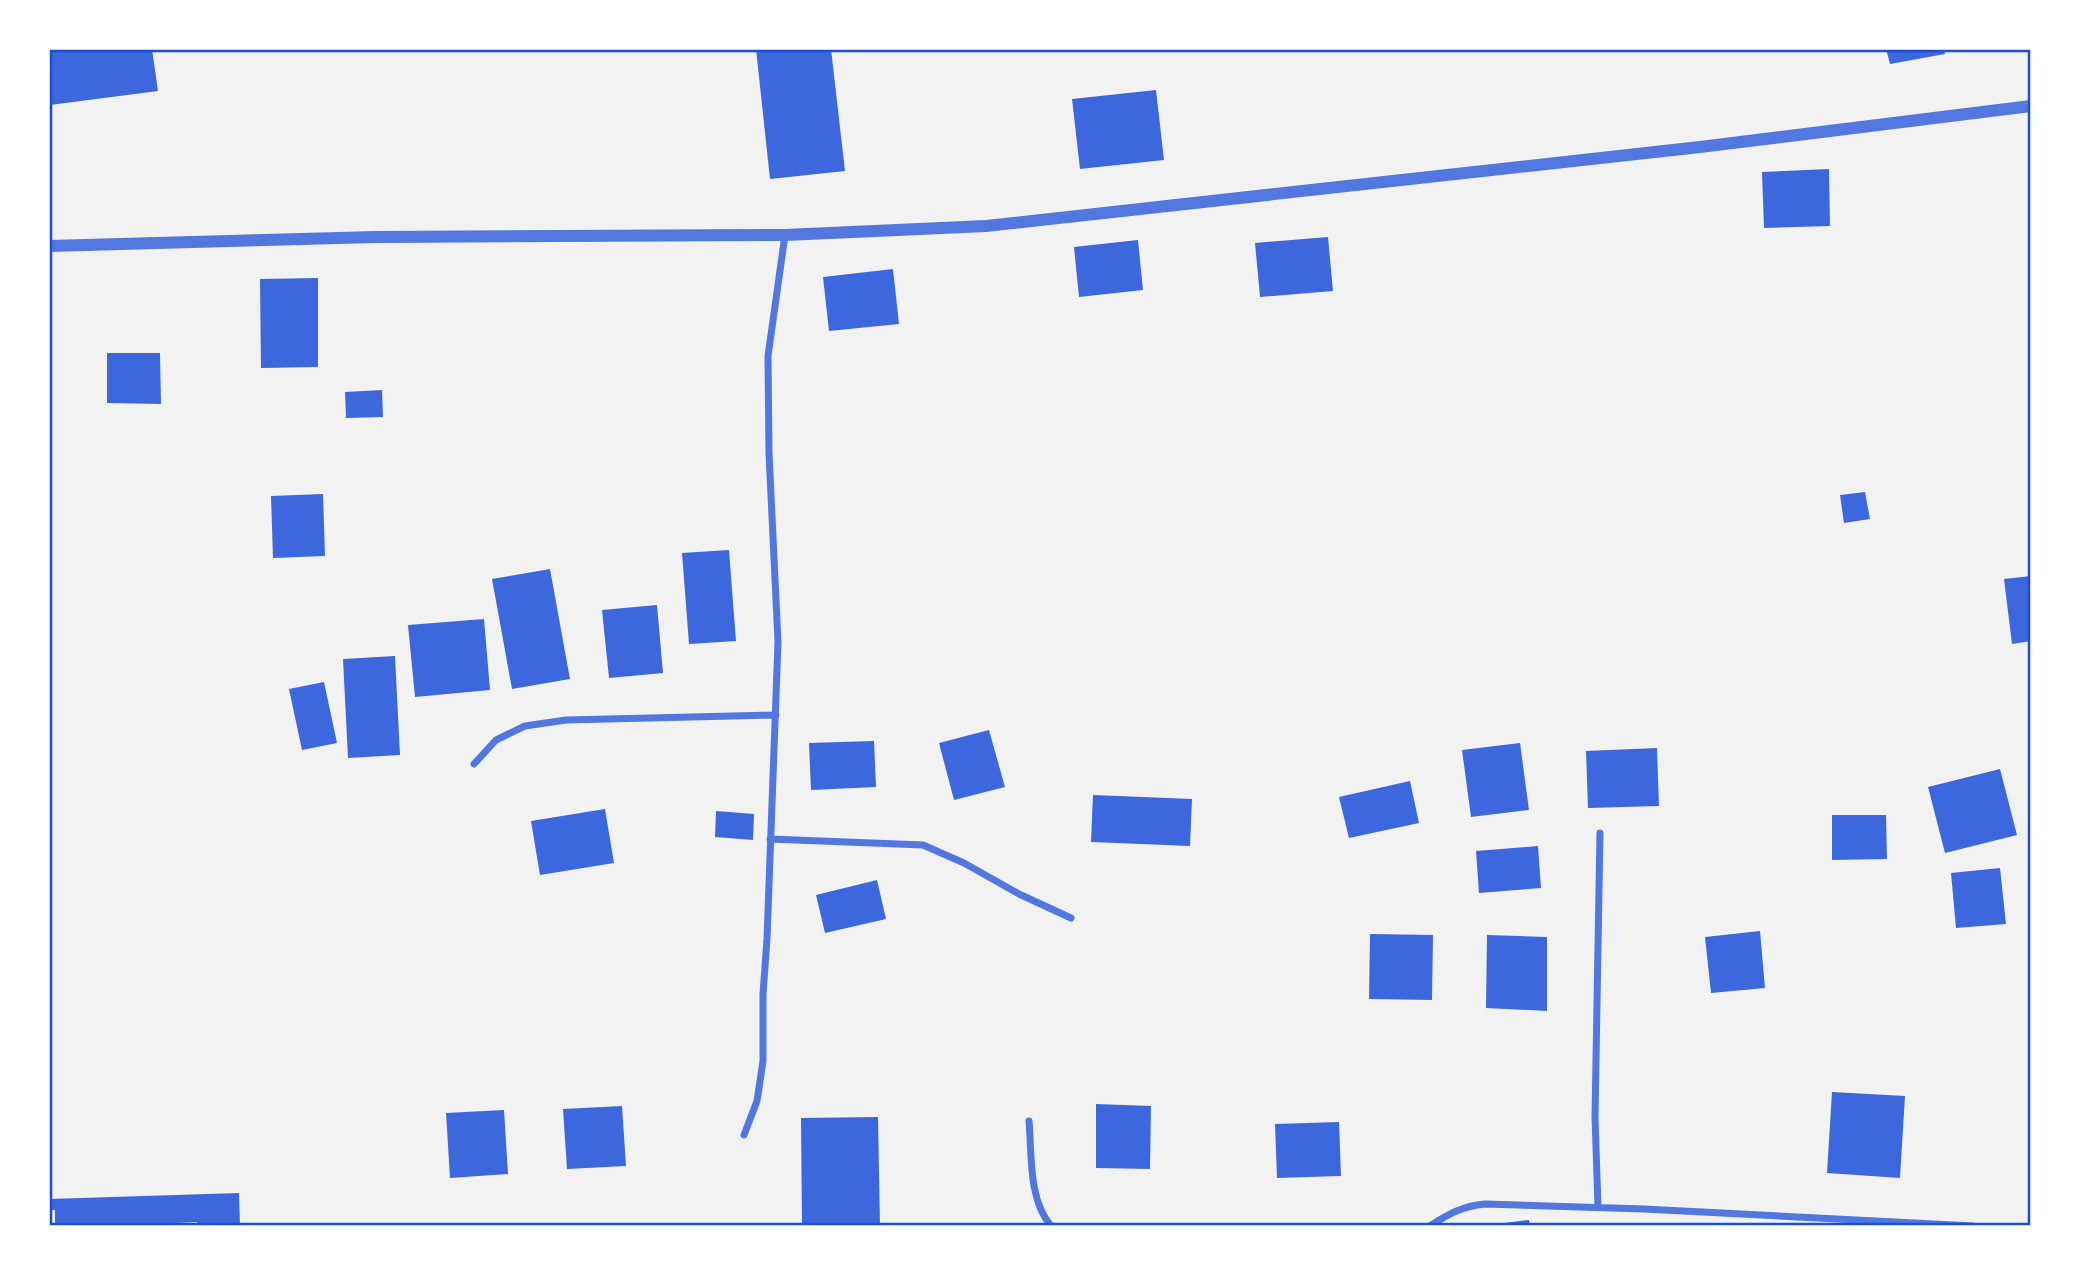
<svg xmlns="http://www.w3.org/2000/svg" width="2080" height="1275" font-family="Arial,sans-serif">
<rect width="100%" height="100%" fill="#f2f2f2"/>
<path fill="#3d67dc" d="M 49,49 L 152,49 L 158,91 L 50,105 Z
M 756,49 L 831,49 L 845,171 L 770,179 Z
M 1886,49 L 1944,49 L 1945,54 L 1890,64 Z
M 1156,90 L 1164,160 L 1080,169 L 1072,99 Z
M 1829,169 L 1830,226 L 1764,228 L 1762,172 Z
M 1328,237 L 1333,291 L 1260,297 L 1255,243 Z
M 1138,240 L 1143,290 L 1079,297 L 1074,247 Z
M 893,269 L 899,324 L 829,331 L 823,277 Z
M 318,278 L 318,367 L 261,368 L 260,279 Z
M 107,353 L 160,353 L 161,404 L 107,403 Z
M 382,390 L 383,417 L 346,418 L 345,392 Z
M 1865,492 L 1870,519 L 1844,523 L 1840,495 Z
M 323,494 L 325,556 L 273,558 L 271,496 Z
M 729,550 L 736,641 L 689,644 L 682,553 Z
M 550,569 L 570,679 L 512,689 L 492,579 Z
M 2031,576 L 2031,641 L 2012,644 L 2004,579 Z
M 657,605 L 663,673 L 609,678 L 602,610 Z
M 484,619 L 490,690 L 415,697 L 408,625 Z
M 395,656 L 400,755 L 348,758 L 343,659 Z
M 324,682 L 337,743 L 302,750 L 289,689 Z
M 989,730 L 1005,787 L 954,800 L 939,743 Z
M 874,741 L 876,787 L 811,790 L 809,743 Z
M 1520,743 L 1529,810 L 1471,817 L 1462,750 Z
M 1657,748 L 1659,806 L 1588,808 L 1586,751 Z
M 2000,769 L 2017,835 L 1945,853 L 1928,787 Z
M 1410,781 L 1419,823 L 1349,838 L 1339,797 Z
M 1093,795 L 1192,799 L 1190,846 L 1091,842 Z
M 605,809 L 614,863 L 540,875 L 531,821 Z
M 716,811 L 754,814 L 753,840 L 715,837 Z
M 1832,815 L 1886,815 L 1887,859 L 1832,860 Z
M 1538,846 L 1541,888 L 1479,893 L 1476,851 Z
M 2000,868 L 2006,924 L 1956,928 L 1951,873 Z
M 877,880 L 886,919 L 825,933 L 816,895 Z
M 1760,931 L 1765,988 L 1711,993 L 1705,937 Z
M 1370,934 L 1433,935 L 1432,1000 L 1369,999 Z
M 1487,935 L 1547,937 L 1547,1011 L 1486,1008 Z
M 1832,1092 L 1905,1096 L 1900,1178 L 1827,1173 Z
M 1096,1104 L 1151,1106 L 1150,1169 L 1096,1168 Z
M 622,1106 L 626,1166 L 567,1169 L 563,1109 Z
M 504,1110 L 508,1174 L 450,1178 L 446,1113 Z
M 878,1117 L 880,1226 L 802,1226 L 801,1118 Z
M 1339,1122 L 1341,1176 L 1277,1178 L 1275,1124 Z
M 239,1193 L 240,1226 L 197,1226 L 197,1222 L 176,1223 L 176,1226 L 55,1226 L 55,1210 L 49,1210 L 49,1199 Z
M 1529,1220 L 1530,1226 L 1496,1226 L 1496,1224 Z"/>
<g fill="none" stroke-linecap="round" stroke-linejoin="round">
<path stroke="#5277de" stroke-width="7" d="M 474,764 L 496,740 L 525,726 L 566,720 L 776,715
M 770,839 L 923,845 L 964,863 L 1019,894 L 1071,918
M 1029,1121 C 1032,1154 1028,1199 1051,1226
M 744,1135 L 757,1101 L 763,1061 L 763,994 L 767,939 L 778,642 L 769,453 L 768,356 L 785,235
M 1598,1207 L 1595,1117 L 1600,833
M 1430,1226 C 1448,1214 1463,1206 1485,1204 L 1644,1209 L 1973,1226"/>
<path stroke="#5277de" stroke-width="12" d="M 49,246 L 376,237 L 785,235 L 986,226 L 1700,147 L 2031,106"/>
</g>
<rect width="2080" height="1275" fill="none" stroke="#ffffff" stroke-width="102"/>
<rect x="51" y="51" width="1978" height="1173" fill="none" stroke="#1d4ed8" stroke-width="2.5"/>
</svg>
